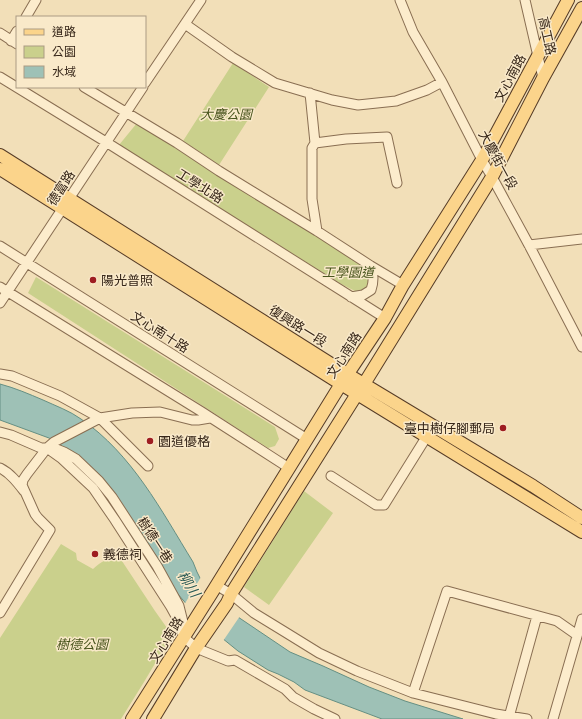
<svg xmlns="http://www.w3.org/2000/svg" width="582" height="719" font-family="Merriweather,'Noto Sans TC',serif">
<rect width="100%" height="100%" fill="#f2dfb8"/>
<path fill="#cad08c" d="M 233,63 L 269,87 L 219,165 L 183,141 Z
M 137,123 L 212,172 L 364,265 C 371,274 371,278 367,289 L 357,292 L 341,284 L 119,145 Z
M 36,277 L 275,427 L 279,439 L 275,446 L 268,448 L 28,293 Z
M 304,491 L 333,513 L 269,605 L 244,587 Z
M 61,544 L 76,553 L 77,560 L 93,569 C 103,561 107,557 120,558 L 155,611 L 172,635 L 144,682 L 121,719 L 0,719 L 0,638 Z"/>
<path fill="#9ec1b6" stroke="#658f83" d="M 0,384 C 15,388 29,394 43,400 C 56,406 70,411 81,419 C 132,454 161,510 193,562 L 197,572 L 208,594 L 238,617 L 290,652 L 323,666 L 369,687 L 405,701 L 463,719 L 382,719 L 305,690 L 294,682 L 278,674 L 268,670 L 238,651 L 201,621 L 177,593 L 128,515 L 71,452 L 49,438 L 0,420 Z"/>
<path fill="#f2dfb8" d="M 201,577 L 209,593 L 240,616 L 223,641 L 200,622 L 184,605 Z"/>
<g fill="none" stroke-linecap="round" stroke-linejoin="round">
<g stroke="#896e52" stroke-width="11">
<path id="minor" d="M 400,0 L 413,32 L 442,82 L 482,160 L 492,177 L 529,245 L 582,347
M 525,0 L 543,78
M 26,17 L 36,0
M 185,24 L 232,57 L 275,83 L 332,100 L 358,105 L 396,101 L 427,90 L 442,82
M 0,33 L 17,44
M 11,41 L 17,31
M 0,77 L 106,142 L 385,318
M 145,83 L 201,0
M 84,87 L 177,143 L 219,171 L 317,231 L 371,266 L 403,285
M 310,93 L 315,143 L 346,139 L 387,137 L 397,183
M 315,143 L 312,148 L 312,199 L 317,231
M 529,245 L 582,239
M 0,246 L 307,439
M 0,287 L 202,412 L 289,468
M 351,297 L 363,295 L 371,290 C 374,281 374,275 371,266
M 0,303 L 143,87
M 0,374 L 12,376 L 60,396 L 100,418 L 148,466
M 0,432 L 11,435 L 41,448 L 54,448 L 64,452 L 76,459 L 99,481 L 112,497 L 157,566 L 179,606 L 183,622
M 47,448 L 61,458 L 93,488 L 115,520 L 171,607 L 177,618 L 184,637 L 196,648 L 228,661 L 235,660 L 285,689 L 293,697 L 314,709 L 335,719
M 0,468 C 10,473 17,482 24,491
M 331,476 L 376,505 L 384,505 L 427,436
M 216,585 L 231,594 L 254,613 L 285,632 L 319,653 L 357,671 L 413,693 L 496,714 L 527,719
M 0,613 L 50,530 L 38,518 L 35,514 L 22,485 L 23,480 L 27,474 L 47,448 L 54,442 L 100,418 L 132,413 L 160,412 L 192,420 L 198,420 L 210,418
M 413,693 L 447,591 L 557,621 L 577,635
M 509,717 L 537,616
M 553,719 L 582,619"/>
</g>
<g stroke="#563c27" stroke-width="14">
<path id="major" d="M 0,155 L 347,374 L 533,486 L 582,518
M 0,169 L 341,384 L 582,532
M 132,719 L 213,591 L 341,384 L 385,318 L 403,285 L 482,160 L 568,0
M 153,719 L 196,648 L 227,603 L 231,594 L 357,394 L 364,384 L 492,177 L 543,78 L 582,8"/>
</g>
<use href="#minor" stroke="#fceccc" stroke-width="9"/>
<use href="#major" stroke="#fbd48b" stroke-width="12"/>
</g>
<g fill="#9e1d21" stroke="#f9e9c9" stroke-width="1.5">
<circle cx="93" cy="280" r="4"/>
<circle cx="503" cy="428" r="4"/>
<circle cx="150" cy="441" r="4"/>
<circle cx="95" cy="554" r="4"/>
</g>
<g text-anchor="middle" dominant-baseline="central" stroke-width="3" stroke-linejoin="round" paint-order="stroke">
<g font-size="13" fill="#362619" stroke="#f9e9c9">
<text transform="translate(547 36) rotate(77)">高工路</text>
<text transform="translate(510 78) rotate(-62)">文心南路</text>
<text transform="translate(498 160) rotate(61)">大慶街一段</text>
<text transform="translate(200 186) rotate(32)">工學北路</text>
<text transform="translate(61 188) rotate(-57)">德富路</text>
<text transform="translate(298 326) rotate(32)">復興路一段</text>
<text transform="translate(160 332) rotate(32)">文心南十路</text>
<text transform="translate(344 355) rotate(-57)">文心南路</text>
<text transform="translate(155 540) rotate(57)">樹德一巷</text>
<text transform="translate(166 640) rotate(-58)">文心南路</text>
</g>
<g font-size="13" font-style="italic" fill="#49551d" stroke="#f9e9c9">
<text x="226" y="114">大慶公園</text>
<text x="348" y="272">工學園道</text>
<text x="82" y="644">樹德公園</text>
</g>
<g font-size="13" fill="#362619" stroke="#f9e9c9" text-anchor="start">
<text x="101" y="280">陽光普照</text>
<text x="495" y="428" text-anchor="end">臺中樹仔腳郵局</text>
<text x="158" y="441">園道優格</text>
<text x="103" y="554">義德祠</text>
</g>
<g font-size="14" font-style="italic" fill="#265853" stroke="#f9e9c9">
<text transform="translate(189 584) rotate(57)">柳川</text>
</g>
</g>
<rect x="16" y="16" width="130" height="72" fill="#f9e9c9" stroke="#ab9b83"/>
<rect x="24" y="29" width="20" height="6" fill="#fbd48b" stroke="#ab9b83"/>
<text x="52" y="36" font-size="12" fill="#362619">道路</text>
<rect x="24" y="46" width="20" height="12" fill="#cad08c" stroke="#ab9b83"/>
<text x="52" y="56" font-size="12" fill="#362619">公園</text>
<rect x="24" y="66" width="20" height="12" fill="#9ec1b6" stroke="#ab9b83"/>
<text x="52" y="76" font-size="12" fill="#362619">水域</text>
</svg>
